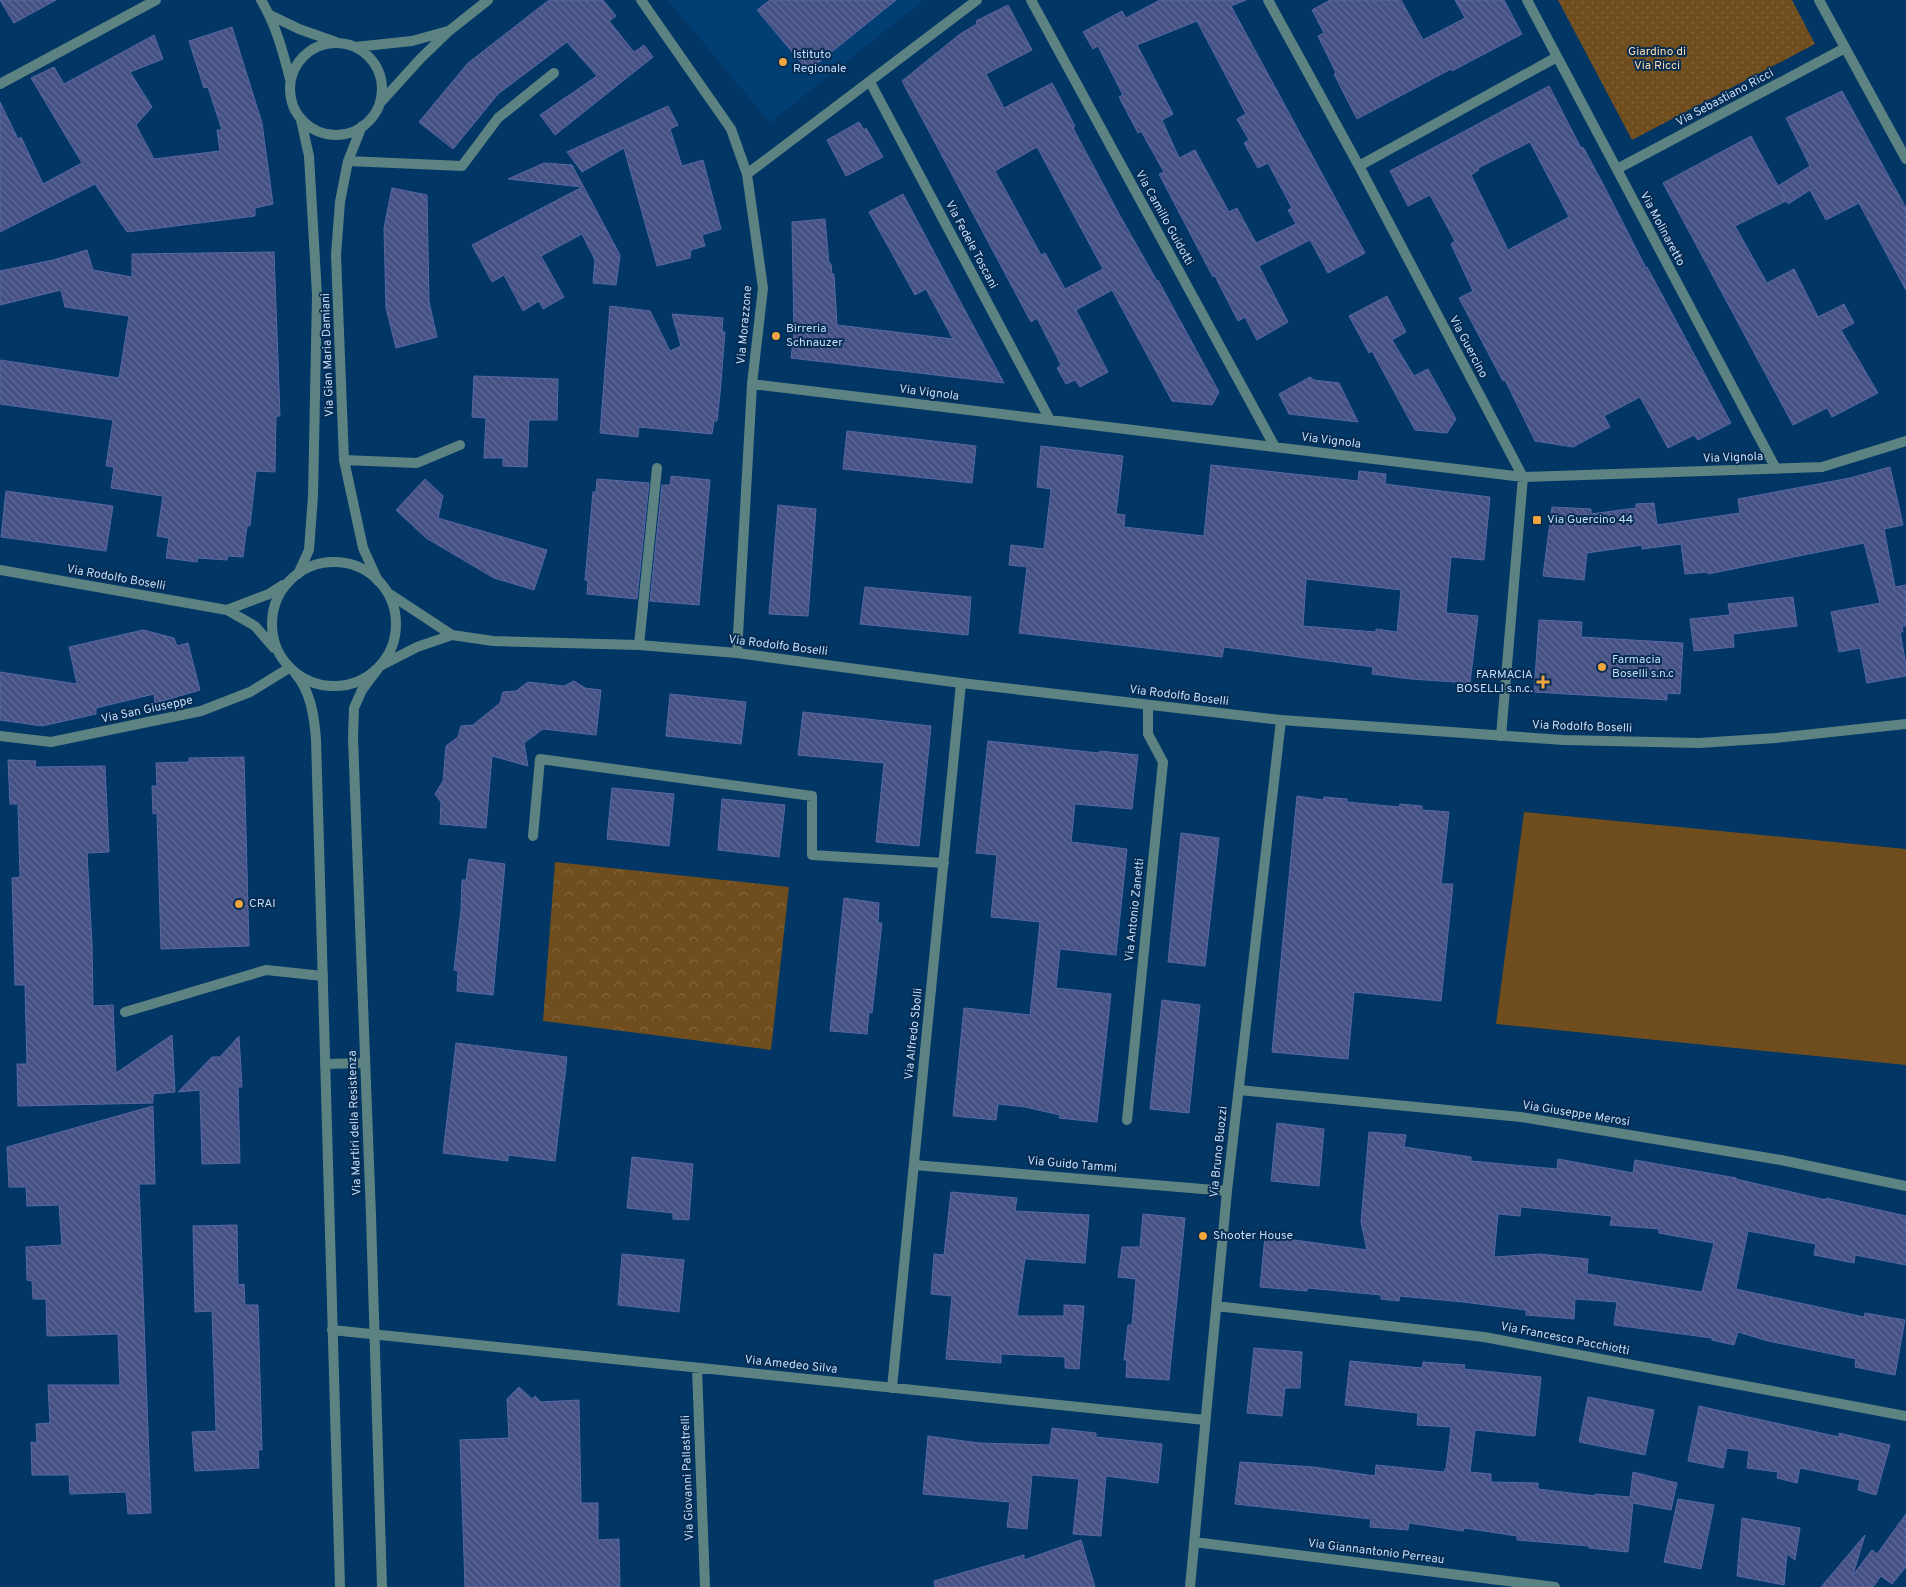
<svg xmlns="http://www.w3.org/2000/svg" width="1906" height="1587" font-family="Overpass,sans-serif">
<defs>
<pattern id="park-crowns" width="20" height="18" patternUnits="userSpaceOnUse" patternTransform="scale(1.25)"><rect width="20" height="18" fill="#6f4d1d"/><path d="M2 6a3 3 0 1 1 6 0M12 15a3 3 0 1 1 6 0" fill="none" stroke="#82663f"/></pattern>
<pattern id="garden-dots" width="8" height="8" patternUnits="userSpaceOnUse" patternTransform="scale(1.25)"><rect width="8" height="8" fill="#6f4d1d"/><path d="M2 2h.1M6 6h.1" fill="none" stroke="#82663f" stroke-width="1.8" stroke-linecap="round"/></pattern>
<pattern id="building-back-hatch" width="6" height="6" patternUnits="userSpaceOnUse" patternTransform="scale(1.25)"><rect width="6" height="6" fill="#455184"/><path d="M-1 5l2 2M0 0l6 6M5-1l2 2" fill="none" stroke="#5e6a96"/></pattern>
</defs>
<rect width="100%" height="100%" fill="#013665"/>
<path fill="#013e74" d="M 668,0 L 924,0 L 770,123 Z"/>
<path fill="#6f4d1d" d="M 1524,812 L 1906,849 L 1906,1065 L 1496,1024 Z"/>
<path fill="url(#park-crowns)" d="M 555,862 L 789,887 L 771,1050 L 543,1021 Z"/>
<path fill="url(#garden-dots)" d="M 1558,0 L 1792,0 L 1815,44 L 1632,140 Z"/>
<path fill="url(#building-back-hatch)" stroke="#5867a4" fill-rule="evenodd" d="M 0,0 L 56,0 L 14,23 Z
M 549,0 L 603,0 L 616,16 L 609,21 L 634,52 L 644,45 L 653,57 L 555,135 L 540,115 L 597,76 L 567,42 L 498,94 L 453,149 L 419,122 L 468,63 Z
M 770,0 L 896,0 L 808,71 L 757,10 Z
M 1160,0 L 1246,0 L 1231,6 L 1365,253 L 1328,273 L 1310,240 L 1259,266 L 1288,322 L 1257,340 L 1245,317 L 1238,321 L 1215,276 L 1213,277 L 1159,174 L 1164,172 L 1141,131 L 1138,133 L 1119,97 L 1123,95 L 1098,46 L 1093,49 L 1083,32 L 1122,11 L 1126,18 ZM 1197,21 L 1246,114 L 1237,119 L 1249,140 L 1244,143 L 1258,168 L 1268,163 L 1292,208 L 1288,210 L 1296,224 L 1256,243 L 1237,208 L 1229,212 L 1195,150 L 1179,158 L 1162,120 L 1173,114 L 1137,45 Z
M 1330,0 L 1401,0 L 1423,40 L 1465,18 L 1455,0 L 1504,0 L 1522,34 L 1452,71 L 1451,69 L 1357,119 L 1334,74 L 1336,73 L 1318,36 L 1324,33 L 1312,10 Z
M 1008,5 L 1032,50 L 986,74 L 1004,108 L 1052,83 L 1075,126 L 1073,128 L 1119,214 L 1157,281 L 1158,280 L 1219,392 L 1212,405 L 1172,401 L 1112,290 L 1076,310 L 1108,372 L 1080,387 L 1075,380 L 1066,384 L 1057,368 L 1061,365 L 1037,318 L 1031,322 L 902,81 L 960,34 L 977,24 L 976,21 ZM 1037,147 L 1103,269 L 1065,289 L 1045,253 L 1041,255 L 995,171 Z
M 232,27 L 262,123 L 273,204 L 255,208 L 255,216 L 127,232 L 95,184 L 0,232 L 0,102 L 18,139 L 21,137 L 43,184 L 82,163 L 31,78 L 54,67 L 64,84 L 154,35 L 163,59 L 130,72 L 152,107 L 136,125 L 154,159 L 220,151 L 217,130 L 222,130 L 208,87 L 204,88 L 189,41 Z
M 1549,86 L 1581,148 L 1583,147 L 1603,184 L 1646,268 L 1647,267 L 1731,423 L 1698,440 L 1694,435 L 1668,448 L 1640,397 L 1604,416 L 1610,427 L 1573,447 L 1535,441 L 1505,380 L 1503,381 L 1459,298 L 1473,291 L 1451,244 L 1455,241 L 1430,195 L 1408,206 L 1390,171 ZM 1530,142 L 1569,217 L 1508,250 L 1471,175 L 1479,170 L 1478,168 Z
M 1842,91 L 1906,208 L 1906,290 L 1859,203 L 1826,220 L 1810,190 L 1788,204 L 1778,186 L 1810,166 L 1786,118 Z
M 668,106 L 678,125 L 670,129 L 682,166 L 703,160 L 721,229 L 702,235 L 705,246 L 691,250 L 690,258 L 657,266 L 624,148 L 582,172 L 567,152 Z
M 859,122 L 864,130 L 866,128 L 883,157 L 846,176 L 827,140 Z
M 1751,136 L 1786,201 L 1735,226 L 1767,283 L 1794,269 L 1818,317 L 1844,304 L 1854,323 L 1841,330 L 1878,393 L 1832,417 L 1827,408 L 1793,425 L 1663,183 Z
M 544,163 L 572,165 L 620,255 L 616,285 L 593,283 L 595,260 L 582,234 L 541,256 L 564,297 L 543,309 L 539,301 L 523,311 L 504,275 L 492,282 L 472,245 L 582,187 L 508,179 Z
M 392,188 L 427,195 L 429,302 L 437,337 L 396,348 L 386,308 L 384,228 Z
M 903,194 L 961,303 L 1004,383 L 791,358 L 794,333 L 792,222 L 825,219 L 829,263 L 831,264 L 832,274 L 834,274 L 837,325 L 953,339 L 926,289 L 915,295 L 869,212 Z
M 87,250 L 93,270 L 132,277 L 132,254 L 274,252 L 280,416 L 276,416 L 275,472 L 256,471 L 250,526 L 247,526 L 243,557 L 228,556 L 227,560 L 198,558 L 197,562 L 166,558 L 169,538 L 157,536 L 163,496 L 111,488 L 114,467 L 106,466 L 113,420 L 0,404 L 0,360 L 119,378 L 129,316 L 65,307 L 61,290 L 0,305 L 0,271 L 53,260 Z
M 1387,296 L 1406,332 L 1392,340 L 1414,376 L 1428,369 L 1456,419 L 1447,433 L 1415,430 L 1372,351 L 1369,353 L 1349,316 Z
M 610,306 L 650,311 L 670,351 L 681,346 L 672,314 L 723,318 L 722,332 L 725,332 L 720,394 L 717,421 L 714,421 L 712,434 L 639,427 L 638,437 L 600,433 Z
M 474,376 L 558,379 L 557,420 L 529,420 L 527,467 L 503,466 L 503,458 L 484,458 L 486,418 L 472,417 Z
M 1310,377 L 1314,380 L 1339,383 L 1358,422 L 1289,414 L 1279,394 Z
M 847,431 L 976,446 L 972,483 L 843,469 Z
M 1041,446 L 1123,456 L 1116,514 L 1125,515 L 1124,527 L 1204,536 L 1211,465 L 1358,481 L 1359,471 L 1386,474 L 1385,484 L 1490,497 L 1484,560 L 1451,557 L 1446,613 L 1478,616 L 1470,683 L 1411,679 L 1372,674 L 1373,667 L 1224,647 L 1222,657 L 1019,633 L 1027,567 L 1009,565 L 1011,545 L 1044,549 L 1051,489 L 1037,487 ZM 1306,579 L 1401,590 L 1397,632 L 1376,629 L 1376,632 L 1303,626 Z
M 1890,467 L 1903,525 L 1884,529 L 1895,587 L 1906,585 L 1906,626 L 1902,626 L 1903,632 L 1900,632 L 1906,665 L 1906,676 L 1867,683 L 1860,648 L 1839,652 L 1831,612 L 1880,603 L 1864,543 L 1708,574 L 1708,572 L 1685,574 L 1681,544 L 1642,549 L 1642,545 L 1587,553 L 1584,580 L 1543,576 L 1552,507 L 1591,509 L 1591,514 L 1636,508 L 1636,504 L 1654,503 L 1657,525 L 1740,513 L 1738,499 L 1850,478 Z
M 671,476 L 710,480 L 699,605 L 650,601 L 662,485 L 670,485 Z
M 425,479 L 443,496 L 438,518 L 547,550 L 534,590 L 494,578 L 426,538 L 396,510 Z
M 597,479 L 649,483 L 637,599 L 587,594 L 588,581 L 585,580 L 593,492 L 596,492 Z
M 6,491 L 113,506 L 106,551 L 1,537 Z
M 778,505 L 816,509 L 808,616 L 769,614 Z
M 865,587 L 971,597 L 968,635 L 860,624 Z
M 1793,597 L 1797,626 L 1733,634 L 1734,647 L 1694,651 L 1690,619 L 1730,615 L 1728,604 Z
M 1539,620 L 1582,622 L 1581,637 L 1683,643 L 1680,694 L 1667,693 L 1667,700 L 1534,692 Z
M 143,630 L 174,638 L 177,646 L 188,643 L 200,690 L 155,703 L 154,694 L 96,708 L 96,714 L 42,726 L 0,720 L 0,672 L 77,684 L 69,647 Z
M 574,681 L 585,688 L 601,690 L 596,735 L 543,729 L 524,743 L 528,766 L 492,756 L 486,828 L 440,824 L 441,802 L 435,794 L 443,781 L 446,746 L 458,737 L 461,726 L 473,725 L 500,703 L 503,692 L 516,691 L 528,682 L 564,686 Z
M 670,694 L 746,702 L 741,744 L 666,736 Z
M 803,712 L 931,726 L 919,846 L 876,842 L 884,763 L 798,755 Z
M 988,741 L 1099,753 L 1100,751 L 1138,755 L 1132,809 L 1075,804 L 1071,842 L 1127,849 L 1116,955 L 1060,949 L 1056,988 L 1111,994 L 1097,1122 L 1059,1118 L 1060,1115 L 1025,1107 L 998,1104 L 996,1120 L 953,1116 L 964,1008 L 1030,1015 L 1040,922 L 991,917 L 997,855 L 976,853 Z
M 244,757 L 249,946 L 161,949 L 157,813 L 153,814 L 152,786 L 157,786 L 156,763 L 189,762 L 189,758 Z
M 8,760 L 36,761 L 35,767 L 105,766 L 109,852 L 87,853 L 92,944 L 93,1006 L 113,1005 L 116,1073 L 172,1035 L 175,1092 L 153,1094 L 153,1103 L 18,1106 L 17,1064 L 27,1064 L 25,985 L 15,985 L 12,878 L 20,877 L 18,804 L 10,804 Z
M 612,788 L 674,794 L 669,846 L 607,839 Z
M 1297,796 L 1323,800 L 1324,797 L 1347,799 L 1347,802 L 1399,807 L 1400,804 L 1422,806 L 1422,810 L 1449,812 L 1441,884 L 1453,884 L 1441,1001 L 1354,992 L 1348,1059 L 1272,1052 Z
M 722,799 L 785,805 L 779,857 L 718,850 Z
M 1181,833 L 1219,838 L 1205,966 L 1168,962 Z
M 469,859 L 505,864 L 493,995 L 457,991 L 458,971 L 454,970 L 461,910 L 462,880 L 466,880 Z
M 844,898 L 879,903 L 878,923 L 882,923 L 872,1013 L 869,1012 L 867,1034 L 830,1031 Z
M 1162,1000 L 1200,1005 L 1189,1113 L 1150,1109 Z
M 239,1036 L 242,1087 L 238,1087 L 240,1163 L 202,1164 L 200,1090 L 178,1092 L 212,1057 L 220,1057 Z
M 456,1043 L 567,1057 L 555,1161 L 508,1155 L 508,1161 L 443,1153 Z
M 153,1106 L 155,1184 L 139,1184 L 151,1513 L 128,1514 L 126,1492 L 70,1494 L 69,1475 L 32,1475 L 31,1442 L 37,1443 L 36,1424 L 50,1423 L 48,1385 L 120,1385 L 118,1334 L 47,1336 L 46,1299 L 33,1299 L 32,1281 L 27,1280 L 26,1247 L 62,1245 L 59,1205 L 27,1206 L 26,1187 L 9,1187 L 7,1147 Z
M 1277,1123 L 1324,1129 L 1319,1186 L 1271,1181 Z
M 1369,1132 L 1406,1135 L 1404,1147 L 1471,1157 L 1471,1161 L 1557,1169 L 1558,1159 L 1633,1173 L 1635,1160 L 1736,1178 L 1736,1179 L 1826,1200 L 1826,1198 L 1906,1216 L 1906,1265 L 1855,1255 L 1854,1263 L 1814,1255 L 1816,1244 L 1748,1231 L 1736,1289 L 1864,1317 L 1865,1313 L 1905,1320 L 1895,1375 L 1855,1367 L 1856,1359 L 1768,1341 L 1738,1332 L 1734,1345 L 1712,1340 L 1712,1338 L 1614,1325 L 1617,1302 L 1575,1299 L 1574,1319 L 1526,1315 L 1526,1310 L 1463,1302 L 1400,1296 L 1399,1301 L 1381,1299 L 1381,1295 L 1307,1288 L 1307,1291 L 1260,1287 L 1265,1236 L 1367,1250 L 1361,1222 ZM 1521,1207 L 1612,1216 L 1610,1225 L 1659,1229 L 1659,1233 L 1714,1243 L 1702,1292 L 1587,1274 L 1588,1259 L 1539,1254 L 1494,1257 L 1498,1214 L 1520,1216 Z
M 632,1157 L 693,1164 L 689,1220 L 673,1219 L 673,1213 L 627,1208 Z
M 951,1192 L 1017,1198 L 1015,1211 L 1089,1215 L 1085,1263 L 1025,1259 L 1017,1316 L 1064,1316 L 1064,1305 L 1084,1306 L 1079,1369 L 1065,1368 L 1065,1357 L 1001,1354 L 1001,1363 L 946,1359 L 952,1296 L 931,1294 L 934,1254 L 944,1255 Z
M 1143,1214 L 1185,1218 L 1169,1380 L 1126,1377 L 1127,1360 L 1124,1360 L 1128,1325 L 1132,1325 L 1136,1279 L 1118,1277 L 1122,1247 L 1140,1247 Z
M 237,1225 L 238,1285 L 244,1284 L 245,1305 L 258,1305 L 262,1450 L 258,1450 L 259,1468 L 195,1471 L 192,1432 L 216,1431 L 212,1311 L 195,1312 L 193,1226 Z
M 622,1254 L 684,1260 L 679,1312 L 618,1305 Z
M 1254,1348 L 1302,1352 L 1300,1388 L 1285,1388 L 1282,1416 L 1247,1413 Z
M 1350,1361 L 1422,1368 L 1423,1362 L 1465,1365 L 1464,1369 L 1541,1377 L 1535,1436 L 1475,1430 L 1470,1472 L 1491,1474 L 1491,1482 L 1538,1483 L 1538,1489 L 1595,1496 L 1595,1494 L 1630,1497 L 1633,1472 L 1677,1483 L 1671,1510 L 1633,1503 L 1628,1552 L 1589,1548 L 1589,1546 L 1517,1540 L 1517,1536 L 1464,1528 L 1463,1531 L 1409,1523 L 1408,1530 L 1370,1527 L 1371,1519 L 1235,1504 L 1240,1462 L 1313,1467 L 1375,1476 L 1376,1465 L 1444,1472 L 1445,1469 L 1446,1469 L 1451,1427 L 1417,1425 L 1418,1413 L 1345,1405 Z
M 519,1387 L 532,1399 L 535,1396 L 541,1402 L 579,1400 L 581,1503 L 598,1503 L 598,1540 L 619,1539 L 620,1587 L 465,1587 L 460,1440 L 509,1438 L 507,1399 Z
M 1588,1397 L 1654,1410 L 1645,1455 L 1579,1442 Z
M 1699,1406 L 1839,1437 L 1839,1433 L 1890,1445 L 1876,1495 L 1858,1490 L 1860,1480 L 1800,1468 L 1797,1483 L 1777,1478 L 1778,1472 L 1747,1468 L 1749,1451 L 1727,1448 L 1723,1468 L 1688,1461 Z
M 1052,1428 L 1096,1433 L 1096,1437 L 1162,1444 L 1158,1483 L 1106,1476 L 1101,1536 L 1073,1534 L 1079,1479 L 1032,1475 L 1027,1529 L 1007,1527 L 1010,1502 L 923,1494 L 928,1436 L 979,1443 L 1050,1445 Z
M 1678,1499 L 1714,1505 L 1701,1569 L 1664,1562 Z
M 1906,1514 L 1906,1567 L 1892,1584 L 1881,1576 L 1873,1587 L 1821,1587 L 1865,1535 L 1853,1575 L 1872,1550 L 1877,1554 Z
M 1742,1518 L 1800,1528 L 1795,1560 L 1787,1554 L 1784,1585 L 1737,1576 Z
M 1081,1540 L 1095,1587 L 935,1587 L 934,1581 L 1024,1555 L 1024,1560 Z"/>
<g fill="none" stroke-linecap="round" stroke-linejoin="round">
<path stroke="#5c8381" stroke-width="10" d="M 125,1012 L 266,970 L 323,976"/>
<path stroke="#5c8381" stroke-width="10" d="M 261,0 C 276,25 283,52 290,79
M 641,0 L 731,129 L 747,174 L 763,288 L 752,384 L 737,653
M 1031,0 L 1275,447
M 1268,0 L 1359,166 L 1523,477 L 1501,736
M 1527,0 L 1776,469
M 1819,0 L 1906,159
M 270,15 L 299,29 L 336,42
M290 89a46 46 0 1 1 92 0a46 46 0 1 1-92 0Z
M 355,47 L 412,41 L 448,31
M 870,82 L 1050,420
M 0,84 L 156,0
M 381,102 L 421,58 L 449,31 L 488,0
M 362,126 L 348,161 L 340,202 L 336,255 L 344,460 L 363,548 L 378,581
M 348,161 L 462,166 L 498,118 L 554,73
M 1359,166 L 1557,57
M 1617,169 L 1845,48
M 747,174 L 977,0
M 752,384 L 1523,477 L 1822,467 L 1906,441
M 344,460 L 417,463 L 460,445
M 298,574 L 309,550 L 313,496 L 317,295 L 309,156 L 301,120
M 639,645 L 657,468
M 0,736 L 51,742 L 201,711 L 250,692 L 289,668
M 533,836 L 540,759 L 812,796 L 812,855 L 944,863
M 1239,1090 L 1521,1117 L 1781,1160 L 1906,1186
M 1127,1120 L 1163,762 L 1148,734 L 1148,705
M 914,1165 L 1227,1191
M 1216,1306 L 1484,1337 L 1906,1416
M 332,1330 L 1205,1420
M 697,1368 L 705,1587
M 892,1388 L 961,683
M 1194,1542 L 1555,1587
M 1190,1587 L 1227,1191 L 1281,720"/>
<path stroke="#5c8381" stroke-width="10" d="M272 624a62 62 0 1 1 124 0a62 62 0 1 1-124 0Z
M 0,570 L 227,610 L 255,626 L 274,648
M 388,593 L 452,635
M 227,610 L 269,594 L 283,585
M 295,673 C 311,692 314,715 316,739 L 340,1587
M 325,1064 L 365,1063
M 382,1587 L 371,1216 L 353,738 L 354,708 L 362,690 L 380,666 L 417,647 L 452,635 L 493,641 L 639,645 L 737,653 L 961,683 L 1281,720 L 1563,740 L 1699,743 L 1776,738 L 1906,724"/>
</g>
<g fill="#f0a63e" stroke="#072c51" stroke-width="2">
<circle cx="783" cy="62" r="5"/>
<circle cx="776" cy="336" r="5"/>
<rect x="1532" y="515" width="10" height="10" rx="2.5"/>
<circle cx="1602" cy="667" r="5"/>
<path d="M1540.5 674.5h5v5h5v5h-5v5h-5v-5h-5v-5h5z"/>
<circle cx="239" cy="904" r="5"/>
<circle cx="1203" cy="1236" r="5"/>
</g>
<g text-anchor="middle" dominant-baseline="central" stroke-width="4" stroke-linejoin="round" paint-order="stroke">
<g font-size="12" fill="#fedaaf" stroke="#072c51">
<text x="1657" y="52">Giardino di<tspan x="1657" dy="14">Via Ricci</tspan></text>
</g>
<g font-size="12" fill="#c4ddfb" stroke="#072c51" text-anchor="start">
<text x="793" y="55">Istituto<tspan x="793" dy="14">Regionale</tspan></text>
<text x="786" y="329">Birreria<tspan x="786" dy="14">Schnauzer</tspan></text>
<text x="1547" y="520">Via Guercino 44</text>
<text x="1612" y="660">Farmacia<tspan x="1612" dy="14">Boselli s.n.c</tspan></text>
<text x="1533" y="675" text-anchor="end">FARMACIA<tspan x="1533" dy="14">BOSELLI s.n.c.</tspan></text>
<text x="249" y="904">CRAI</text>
<text x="1213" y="1236">Shooter House</text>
</g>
<g font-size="12" fill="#c4ddfb" stroke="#072c51">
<text transform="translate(1725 98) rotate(-28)">Via Sebastiano Ricci</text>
<text transform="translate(1164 218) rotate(61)">Via Camillo Guidotti</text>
<text transform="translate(1662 229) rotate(62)">Via Molinaretto</text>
<text transform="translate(971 245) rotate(62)">Via Fedele Toscani</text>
<text transform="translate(745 325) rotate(-85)">Via Morazzone</text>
<text transform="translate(1468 347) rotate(62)">Via Guercino</text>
<text transform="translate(328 355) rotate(-92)">Via Gian Maria Damiani</text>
<text transform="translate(929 393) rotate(7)">Via Vignola</text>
<text transform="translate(1331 441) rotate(7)">Via Vignola</text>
<text transform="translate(1733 458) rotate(-2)">Via Vignola</text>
<text transform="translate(116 578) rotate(10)">Via Rodolfo Boselli</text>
<text transform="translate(778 646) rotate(7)">Via Rodolfo Boselli</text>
<text transform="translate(1179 696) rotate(7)">Via Rodolfo Boselli</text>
<text transform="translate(147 710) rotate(-12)">Via San Giuseppe</text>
<text transform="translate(1582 727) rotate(2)">Via Rodolfo Boselli</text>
<text transform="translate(1135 910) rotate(-84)">Via Antonio Zanetti</text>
<text transform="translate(914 1034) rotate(-84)">Via Alfredo Sbolli</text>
<text transform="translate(1576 1114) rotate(9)">Via Giuseppe Merosi</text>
<text transform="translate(355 1123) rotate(-92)">Via Martiri della Resistenza</text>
<text transform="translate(1219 1152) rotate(-84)">Via Bruno Buozzi</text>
<text transform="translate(1072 1165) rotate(5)">Via Guido Tammi</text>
<text transform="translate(1565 1339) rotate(11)">Via Francesco Pacchiotti</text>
<text transform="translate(791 1365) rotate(6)">Via Amedeo Silva</text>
<text transform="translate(688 1478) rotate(-92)">Via Giovanni Pallastrelli</text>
<text transform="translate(1376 1552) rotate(7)">Via Giannantonio Perreau</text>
</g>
</g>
</svg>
